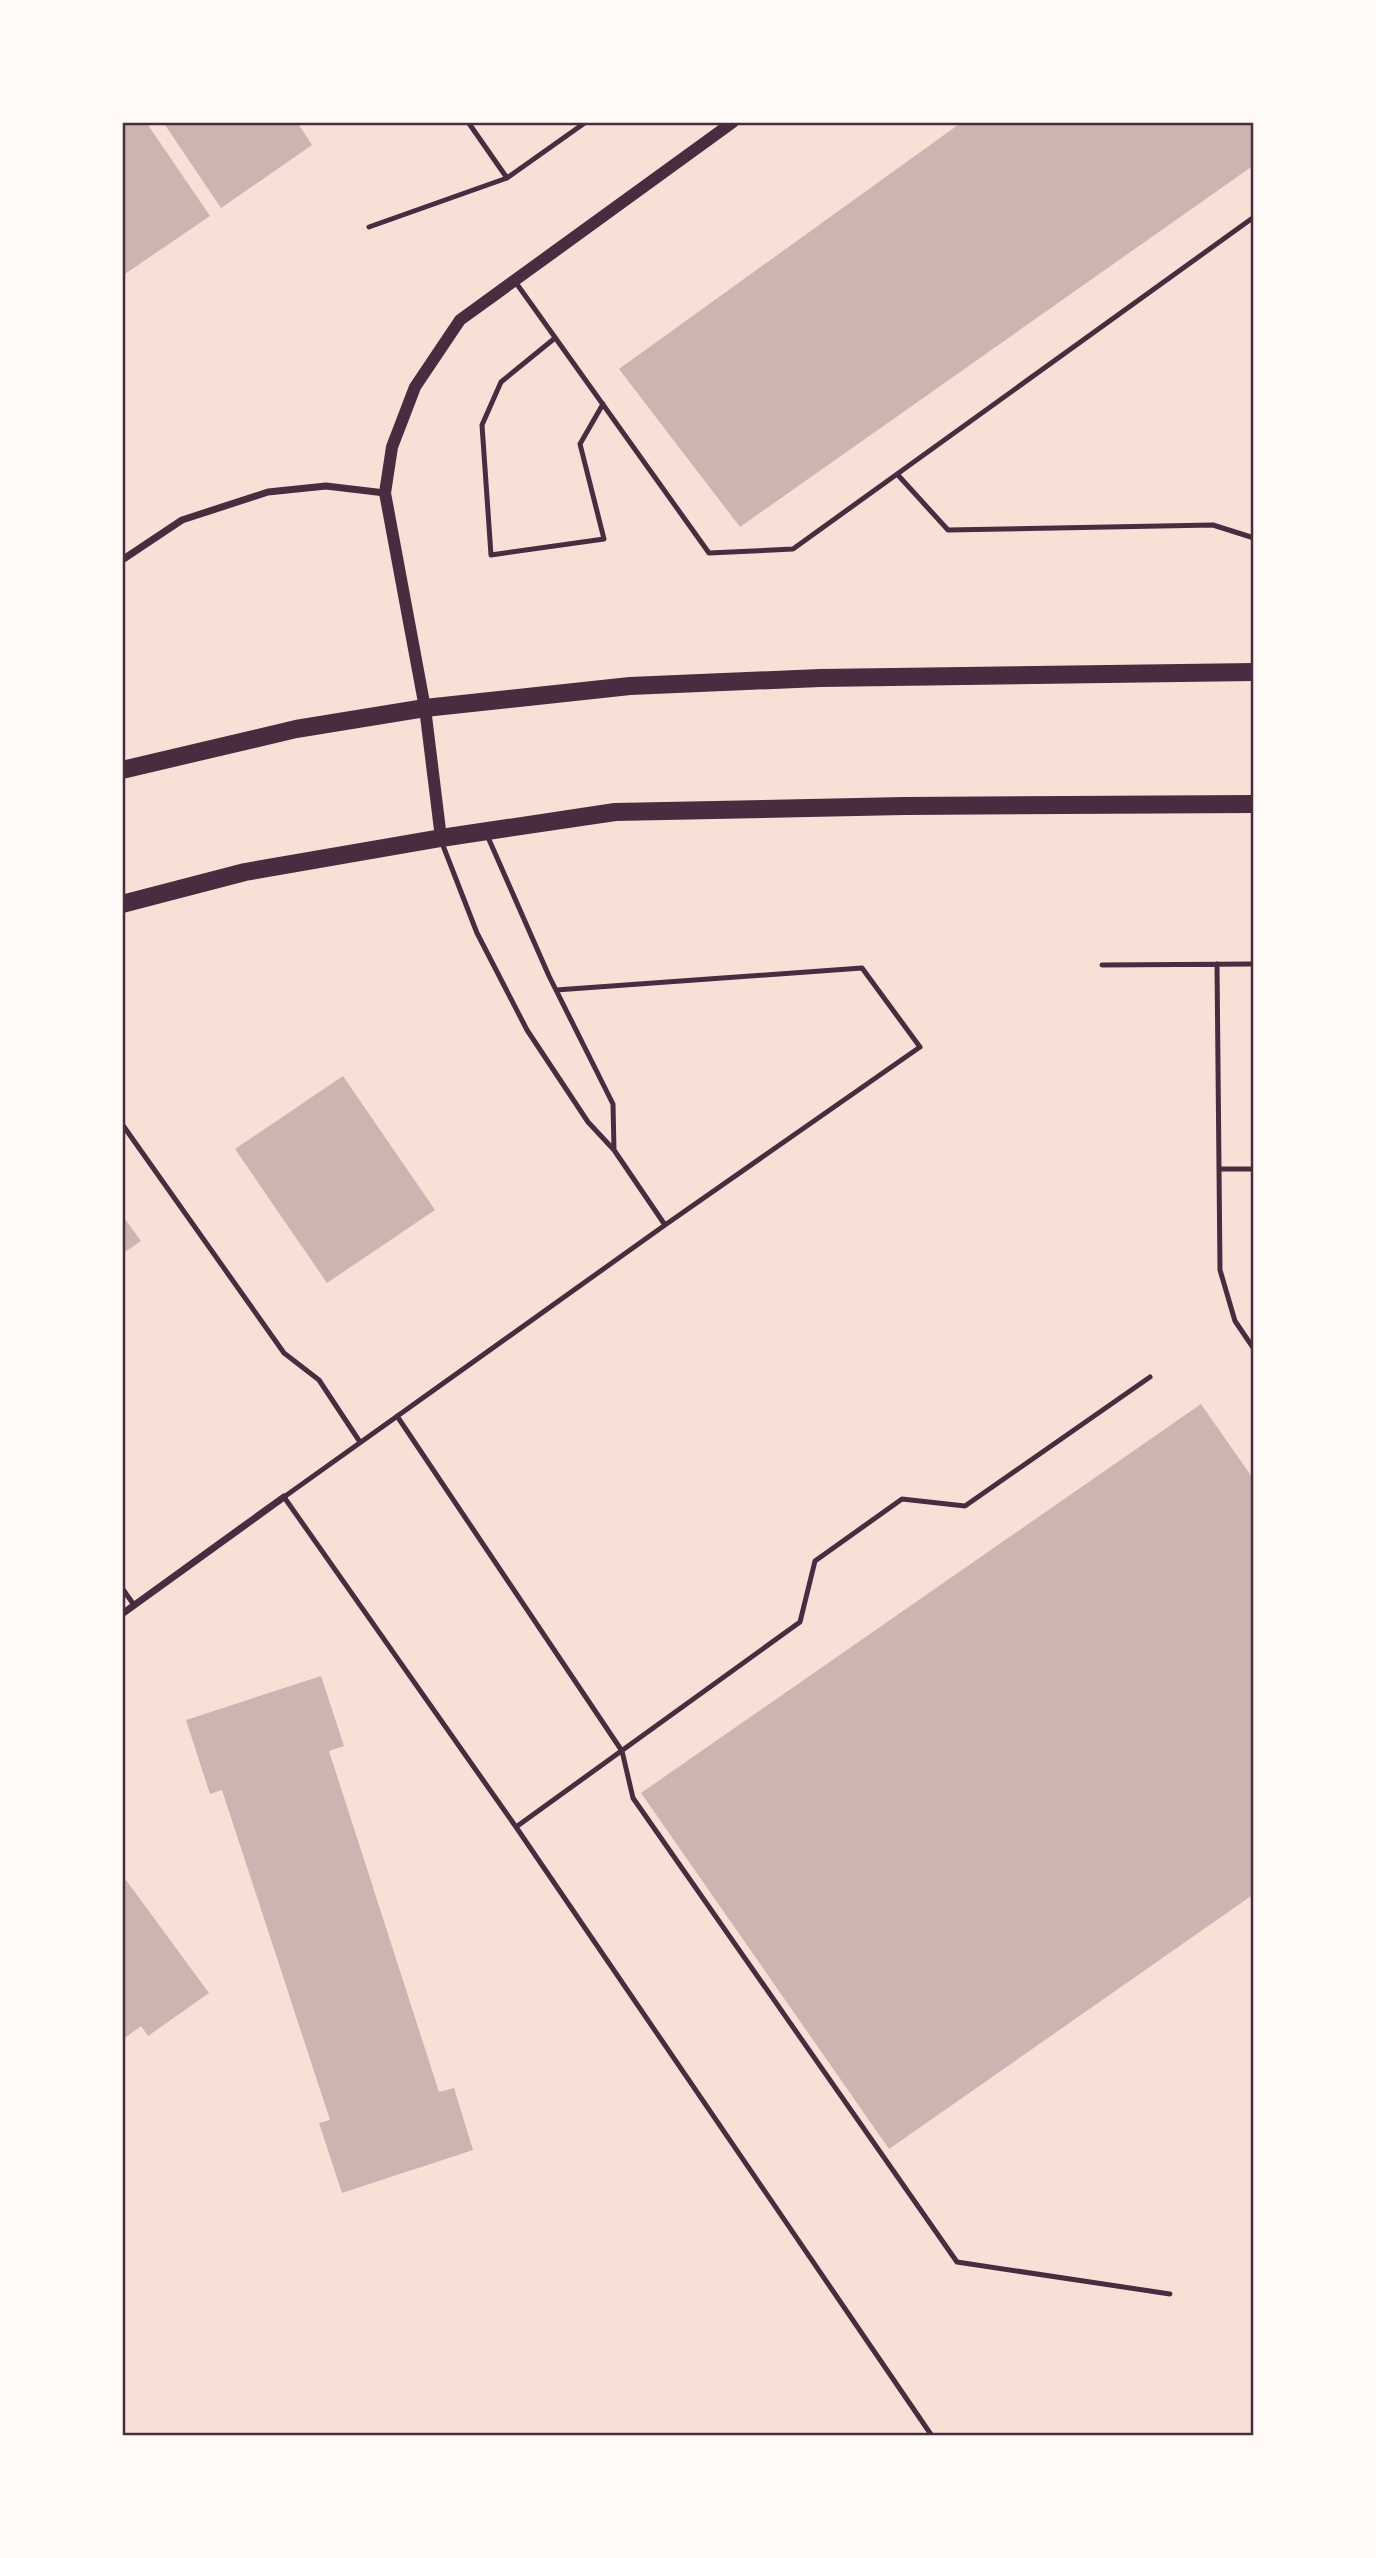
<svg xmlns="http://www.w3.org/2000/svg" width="1376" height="2558" font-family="Quicksand,sans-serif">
<rect width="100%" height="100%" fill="#f7e1d7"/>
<path fill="#ccb4b1" d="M 122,122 L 146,122 L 210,216 L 122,276 Z
M 163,122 L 297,122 L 312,145 L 221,208 Z
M 962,122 L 1254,122 L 1254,165 L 740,527 L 619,369 Z
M 343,1076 L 435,1210 L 327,1283 L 235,1149 Z
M 122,1215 L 141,1241 L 122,1254 Z
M 1201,1404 L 1254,1480 L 1254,1894 L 889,2149 L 641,1793 Z
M 321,1676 L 344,1746 L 329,1751 L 439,2092 L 454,2088 L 473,2150 L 342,2193 L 319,2123 L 330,2120 L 222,1790 L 210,1794 L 186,1720 Z
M 126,1880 L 209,1993 L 148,2036 L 141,2026 L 122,2040 L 122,1883 Z"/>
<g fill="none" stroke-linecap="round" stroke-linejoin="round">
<path stroke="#4a2c40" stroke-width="5" d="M 468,122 L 507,178
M 369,227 L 507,178 L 586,122
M 514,280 L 709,553 L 793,549 L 1254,217
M 555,338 L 501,382 L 482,425 L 491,555 L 604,539 L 580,444 L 603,404
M 897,474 L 948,530 L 1213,525 L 1254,538
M 487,835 L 549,976 L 613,1104 L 614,1150
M 442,843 L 477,933 L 527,1030 L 588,1122 L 614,1150 L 665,1225
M 1217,964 L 1220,1270 L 1235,1321 L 1254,1349
M 1102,965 L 1254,964
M 556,990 L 862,968 L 920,1047 L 665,1225 L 284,1497 L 516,1827 L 932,2436
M 122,1124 L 284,1353 L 319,1380 L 360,1442
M 1219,1169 L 1254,1169
M 397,1416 L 622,1751 L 633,1798 L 957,2262 L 1170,2294
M 122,1588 L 134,1605
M 516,1827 L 800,1622 L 815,1561 L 902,1499 L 965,1506 L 1150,1377"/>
<path stroke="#4a2c40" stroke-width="7" d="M 122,560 L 182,520 L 268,492 L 326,486 L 385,493
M 122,1614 L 284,1497"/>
<path stroke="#4a2c40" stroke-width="12" d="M 441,838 L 425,708 L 385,493 L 392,447 L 415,387 L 460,320 L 733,122"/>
<path stroke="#4a2c40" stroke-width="18" d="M 122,770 L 296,729 L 425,708 L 630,686 L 820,678 L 1254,672
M 122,904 L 245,872 L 441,838 L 615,812 L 904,806 L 1254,804"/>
</g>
<rect width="1376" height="2558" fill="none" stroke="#fffaf5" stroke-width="248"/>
<rect x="124" y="124" width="1128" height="2310" fill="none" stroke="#4a2c40" stroke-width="2.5"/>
</svg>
